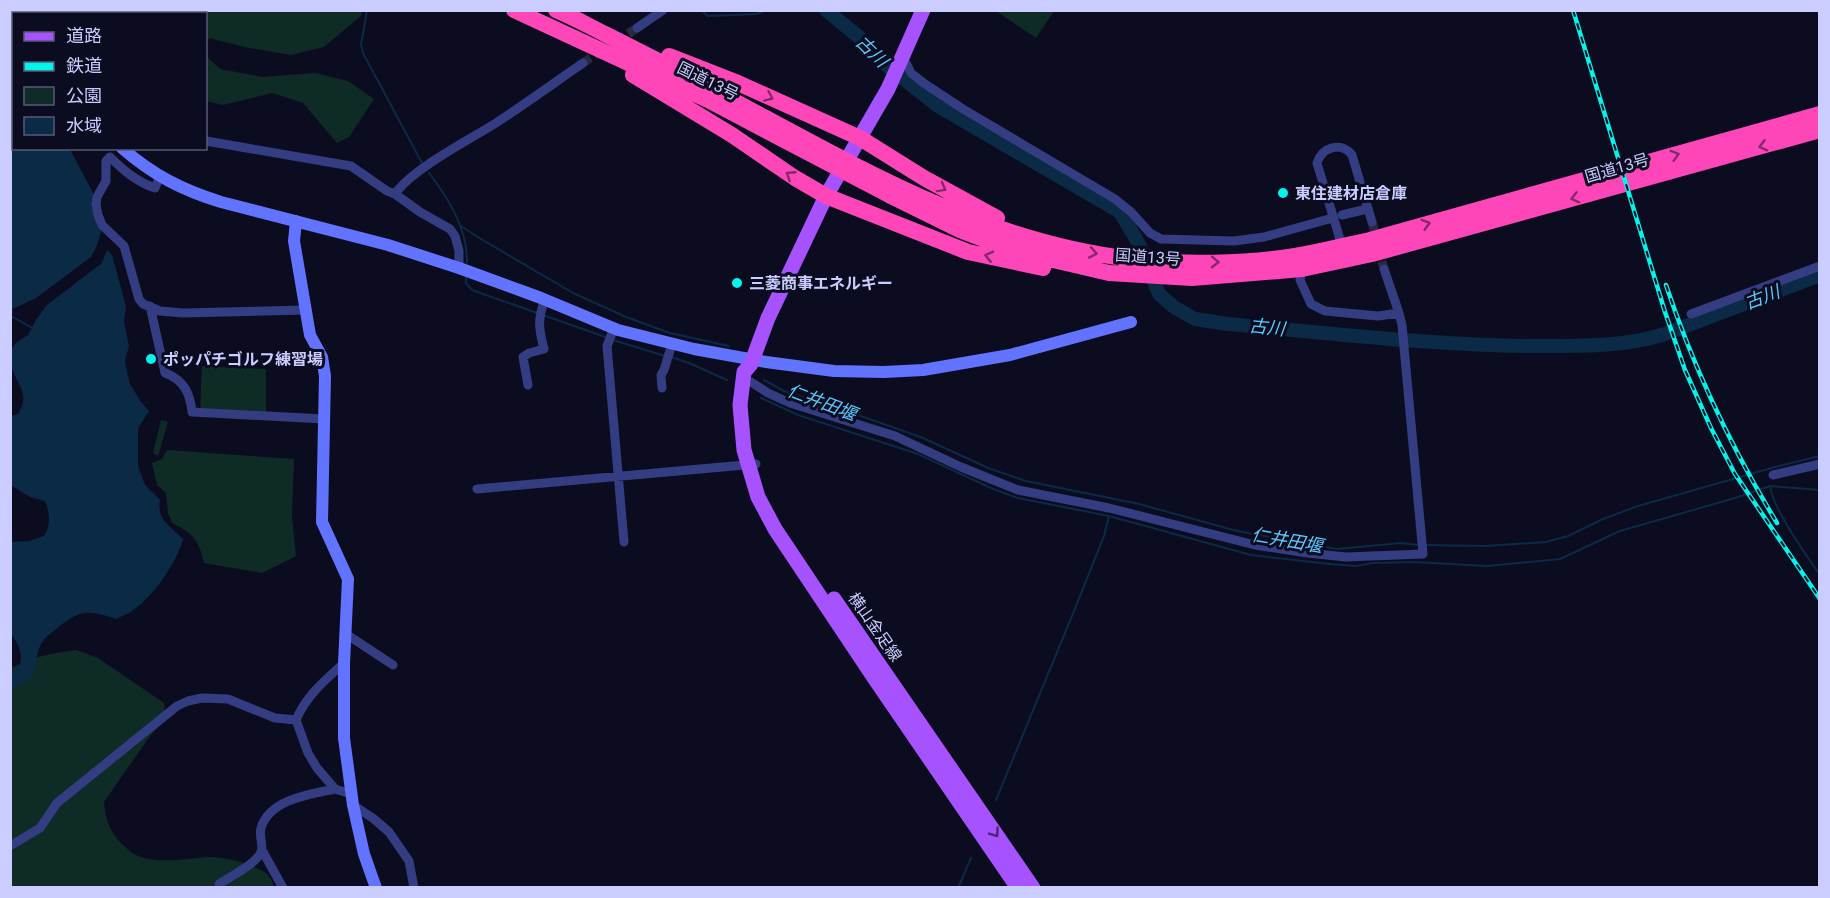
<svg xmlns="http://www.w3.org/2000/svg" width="1830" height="898" font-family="Roboto,'Noto Sans JP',sans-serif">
<rect width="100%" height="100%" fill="#0c0c20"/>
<path fill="#0f2b26" d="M 117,11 L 117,10 L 362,11 L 361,16 L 324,47 L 291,55 L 249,48 L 209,38 L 206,45 L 206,14 L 118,14 Z
M 996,11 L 1054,11 L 1036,38 Z
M 206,56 L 220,69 L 262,77 L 315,73 L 348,81 L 374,99 L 349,137 L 337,143 L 303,103 L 272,93 L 223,105 L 206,101 Z
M 202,366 L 266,369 L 266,416 L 200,412 Z
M 161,420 L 168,422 L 158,456 L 153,453 Z
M 167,450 L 294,459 L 292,517 L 296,556 L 262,573 L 204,563 C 199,541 193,533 172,523 L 168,513 L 166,493 L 157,485 L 152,463 L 162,459 Z
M 76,650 L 98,658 L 164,703 L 165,720 L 150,736 L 104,802 C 105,818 110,833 122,844 C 125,846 129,851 132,853 C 155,866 186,858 211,857 C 225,857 258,865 268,875 C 271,878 273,884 274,887 L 11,888 L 11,668 C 32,657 52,653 76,650 Z"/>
<path fill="#0a2a46" d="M 13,88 L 14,148 L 70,149 L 93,193 L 102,229 L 97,245 L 91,257 L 36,298 L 15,308 L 11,308 L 10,89 Z
M 107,250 L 112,255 L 126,306 L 124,322 L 129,346 L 125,360 L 126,368 L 130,384 L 141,402 L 149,411 L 138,428 L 138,466 L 145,485 L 160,500 C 156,520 171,526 183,539 C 177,563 151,600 129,613 C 125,615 120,617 116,619 C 87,609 79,610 56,629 C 50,634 43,639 40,646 C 31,668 43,680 11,687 L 11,672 C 28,665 20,645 11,634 L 11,542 L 29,541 L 44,536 C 51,524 50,514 45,501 L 30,497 L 11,485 L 11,416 L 18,414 C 30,394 19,388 13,371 C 10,365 10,357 11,350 L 17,342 L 28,335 L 36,320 L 47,305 L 102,263 Z"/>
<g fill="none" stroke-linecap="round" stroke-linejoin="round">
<path stroke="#0a2a46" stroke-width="2" d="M 367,10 L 361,45 L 363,53 L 423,165
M 700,10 L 708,16 L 757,14 L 766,10
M 429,173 C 449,199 468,230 467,263
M 461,226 L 481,239 L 573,293 L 626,317 L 670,333 L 729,346
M 466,278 L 466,283 L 472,290 L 537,313
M 12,308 L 11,316 L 32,328
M 543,315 L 608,338
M 613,340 L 665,356
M 671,357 L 689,363 L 727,380
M 764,380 L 784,391 L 864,417 L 923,438 L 988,468 L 1026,481 L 1139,504 L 1237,531 L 1337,549 L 1401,543 L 1419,545
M 761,398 L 798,415 L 918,454 L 993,489 L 1018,498 L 1109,516 L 1251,555 L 1330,564 L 1356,566 L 1373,563 L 1414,562 L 1487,566 L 1560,559 L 1620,531 L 1735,498 L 1770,486 L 1820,490
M 1770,487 C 1775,512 1804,552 1820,575
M 1424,545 L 1484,546 L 1546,542 L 1568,536 L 1603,519 L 1638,506 L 1775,467 L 1820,456
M 996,800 L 1072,616 L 1104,536 L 1109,516
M 958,888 L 971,858"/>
<path stroke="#0a2a46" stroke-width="14" d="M 826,10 L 860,38 L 876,57 L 938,106 L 1120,212 L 1139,244 L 1159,294 L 1174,307 L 1195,319 L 1228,324 C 1332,333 1435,346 1538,346 C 1581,346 1624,347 1665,334 L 1820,275"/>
<path stroke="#292941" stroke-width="9" stroke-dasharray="9 4.5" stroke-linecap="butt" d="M 617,41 L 637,28
M 583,63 L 603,50
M 1372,222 L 1384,269"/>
<path stroke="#343c82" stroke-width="9" d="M 69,10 L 70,14
M 79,14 L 81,10
M 637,28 L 663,10
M 903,57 L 911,73 L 925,84 L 963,109 L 1115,199 L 1131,212 L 1150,233 L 1161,239 L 1234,241 L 1264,237 L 1329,219
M 206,141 L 351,166 L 387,191 L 395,194
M 160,176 L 155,188 C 137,182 124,171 110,157 L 106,161 L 106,181 L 97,197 L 96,204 L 98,215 L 102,225 L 124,246 L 139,299 L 143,304 L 160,311 L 183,313 L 307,310
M 1342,215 L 1367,209
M 1342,246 L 1317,163 C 1322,147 1341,141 1352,155 L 1372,222
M 459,268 L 459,251 L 455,236 L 450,229 L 420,212 L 395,194 C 412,169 469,140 496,123 C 525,104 554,83 583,63
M 1302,269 L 1300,280 L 1311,304 L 1325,311 L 1378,316 L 1399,313
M 150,306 L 165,373 C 184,380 190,393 192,412 L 324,419
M 1691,314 L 1820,266
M 614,328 L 607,346 L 624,542
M 751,382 L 768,393 L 790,403 L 895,436 L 961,467 L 1018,490 L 1109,508 L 1255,545 L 1307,553 L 1346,557 L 1423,554 L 1402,325 L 1399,313 L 1384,269
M 528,385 L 523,357 L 529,353 L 544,349 C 539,330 537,319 545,300
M 662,388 L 661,375 L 664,370 L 672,344
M 1773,475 L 1820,464
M 477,489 L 756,464
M 346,634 L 393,665
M 344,663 C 325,680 306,696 296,720 L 308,753 L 317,768 L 335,789 L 351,794
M 353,805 L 374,819 L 389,832 L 409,861 L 414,888
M 10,846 L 40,828 L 57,803 L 177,706 L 188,701 L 202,698 L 228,699 L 275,718 L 296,720
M 262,850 L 283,888
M 219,884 C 230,877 248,868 257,858 C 267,848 258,839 261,828 C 270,799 311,794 335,789"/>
<path stroke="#6274ff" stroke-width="12" d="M 10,25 L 14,27
M 122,148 C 153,175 182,190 221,202 L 388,245 L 459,268 L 541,298 L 618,330 L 694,349 L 766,362 L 834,371 L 884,372 L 923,370 L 1010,355 L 1131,322
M 296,221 L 294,241 L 310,335 L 322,357 L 325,376 L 322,522 L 348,579 L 344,663 L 344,738 L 353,805 L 364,854 L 376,888"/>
<path stroke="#a652ff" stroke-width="15" d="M 923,10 L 888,89 L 826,196 L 768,318 L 751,364 L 744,372 L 740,405 L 744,450 L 758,497 L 775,529 L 875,679 L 1018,888
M 834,599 L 1033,888"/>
<path stroke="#ff46b9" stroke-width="16" d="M 514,10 L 708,100 L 889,195 L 960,230 L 999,245 L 1036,256 L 1109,273 L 1192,278 L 1302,269 L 1372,254 L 1820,130
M 556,10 C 573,17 589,26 605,34 C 639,51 672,68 706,86 C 841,157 977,242 1132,259 C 1183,265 1244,264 1295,256 C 1320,252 1345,245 1370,240 L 1820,114
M 669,56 L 738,83 L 860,138 L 924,178 L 997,218
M 633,75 L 732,135 L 795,178 L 826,196 L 968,252 L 1043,268"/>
<g stroke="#00f6ec" stroke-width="4.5">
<path id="rail" d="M 1573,10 L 1665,312 L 1685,370 L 1711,428 L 1735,474 L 1820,599
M 1666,285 C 1694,369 1731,447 1777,523"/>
</g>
<use href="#rail" stroke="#0c0c20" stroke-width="2" stroke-dasharray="7" stroke-linecap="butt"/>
</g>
<defs><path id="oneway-chevron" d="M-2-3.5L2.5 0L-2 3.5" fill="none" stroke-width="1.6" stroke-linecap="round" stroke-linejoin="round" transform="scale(1.5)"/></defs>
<g stroke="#86296c">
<use href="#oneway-chevron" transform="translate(769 97) rotate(24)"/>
<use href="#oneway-chevron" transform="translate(1763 146) rotate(165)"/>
<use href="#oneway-chevron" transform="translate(1675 155) rotate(-16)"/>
<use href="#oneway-chevron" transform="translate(790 175) rotate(-147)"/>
<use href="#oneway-chevron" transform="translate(942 188) rotate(29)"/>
<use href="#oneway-chevron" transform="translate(1575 198) rotate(165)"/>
<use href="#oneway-chevron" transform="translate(1426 224) rotate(-16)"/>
<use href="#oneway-chevron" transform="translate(1093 253) rotate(11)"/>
<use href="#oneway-chevron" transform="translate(989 256) rotate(-167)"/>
<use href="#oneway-chevron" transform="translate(1215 262) rotate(1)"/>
</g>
<use stroke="#4a2879" href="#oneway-chevron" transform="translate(995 833) rotate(55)"/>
<g fill="#00f6ec" stroke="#0c0c20" stroke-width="2">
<circle cx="1283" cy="193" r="6"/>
<circle cx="737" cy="283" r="6"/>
<circle cx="151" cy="359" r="6"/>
</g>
<g text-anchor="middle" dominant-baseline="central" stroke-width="6" stroke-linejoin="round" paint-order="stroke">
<g font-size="16" fill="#cbccff" stroke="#0c0c20">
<text transform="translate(708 81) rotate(26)">国道13号</text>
<text transform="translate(1617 168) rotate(-16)">国道13号</text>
<text transform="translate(1148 257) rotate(4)">国道13号</text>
<text transform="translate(875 627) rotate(55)">横山金足線</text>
</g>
<g font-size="16" font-weight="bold" fill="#cbccff" stroke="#0c0c20" text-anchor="start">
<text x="1295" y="193">東住建材店倉庫</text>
<text x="749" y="283">三菱商事エネルギー</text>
<text x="163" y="359">ポッパチゴルフ練習場</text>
</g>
<g font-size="18" font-style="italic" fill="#59caff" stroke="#0c0c20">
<text transform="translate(872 51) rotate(44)">古川</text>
<text transform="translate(1762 297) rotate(-21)">古川</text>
<text transform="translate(1267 327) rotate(6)">古川</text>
<text transform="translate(822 402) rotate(21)">仁井田堰</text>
<text transform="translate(1287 540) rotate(10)">仁井田堰</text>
</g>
</g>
<rect width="1830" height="898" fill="none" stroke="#cbccff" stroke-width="24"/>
<rect x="12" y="12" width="195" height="138" fill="#0c0c20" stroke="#585979" stroke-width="1.5"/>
<rect x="24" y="32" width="30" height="9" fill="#a652ff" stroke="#585979" stroke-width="1.5"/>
<text x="66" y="42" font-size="18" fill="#cbccff">道路</text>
<rect x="24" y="62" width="30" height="9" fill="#00f6ec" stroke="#585979" stroke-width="1.5"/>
<text x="66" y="72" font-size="18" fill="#cbccff">鉄道</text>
<rect x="24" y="87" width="30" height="18" fill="#0f2b26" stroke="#585979" stroke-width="1.5"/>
<text x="66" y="102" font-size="18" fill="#cbccff">公園</text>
<rect x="24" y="117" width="30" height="18" fill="#0a2a46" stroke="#585979" stroke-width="1.5"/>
<text x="66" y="132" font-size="18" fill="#cbccff">水域</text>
</svg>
